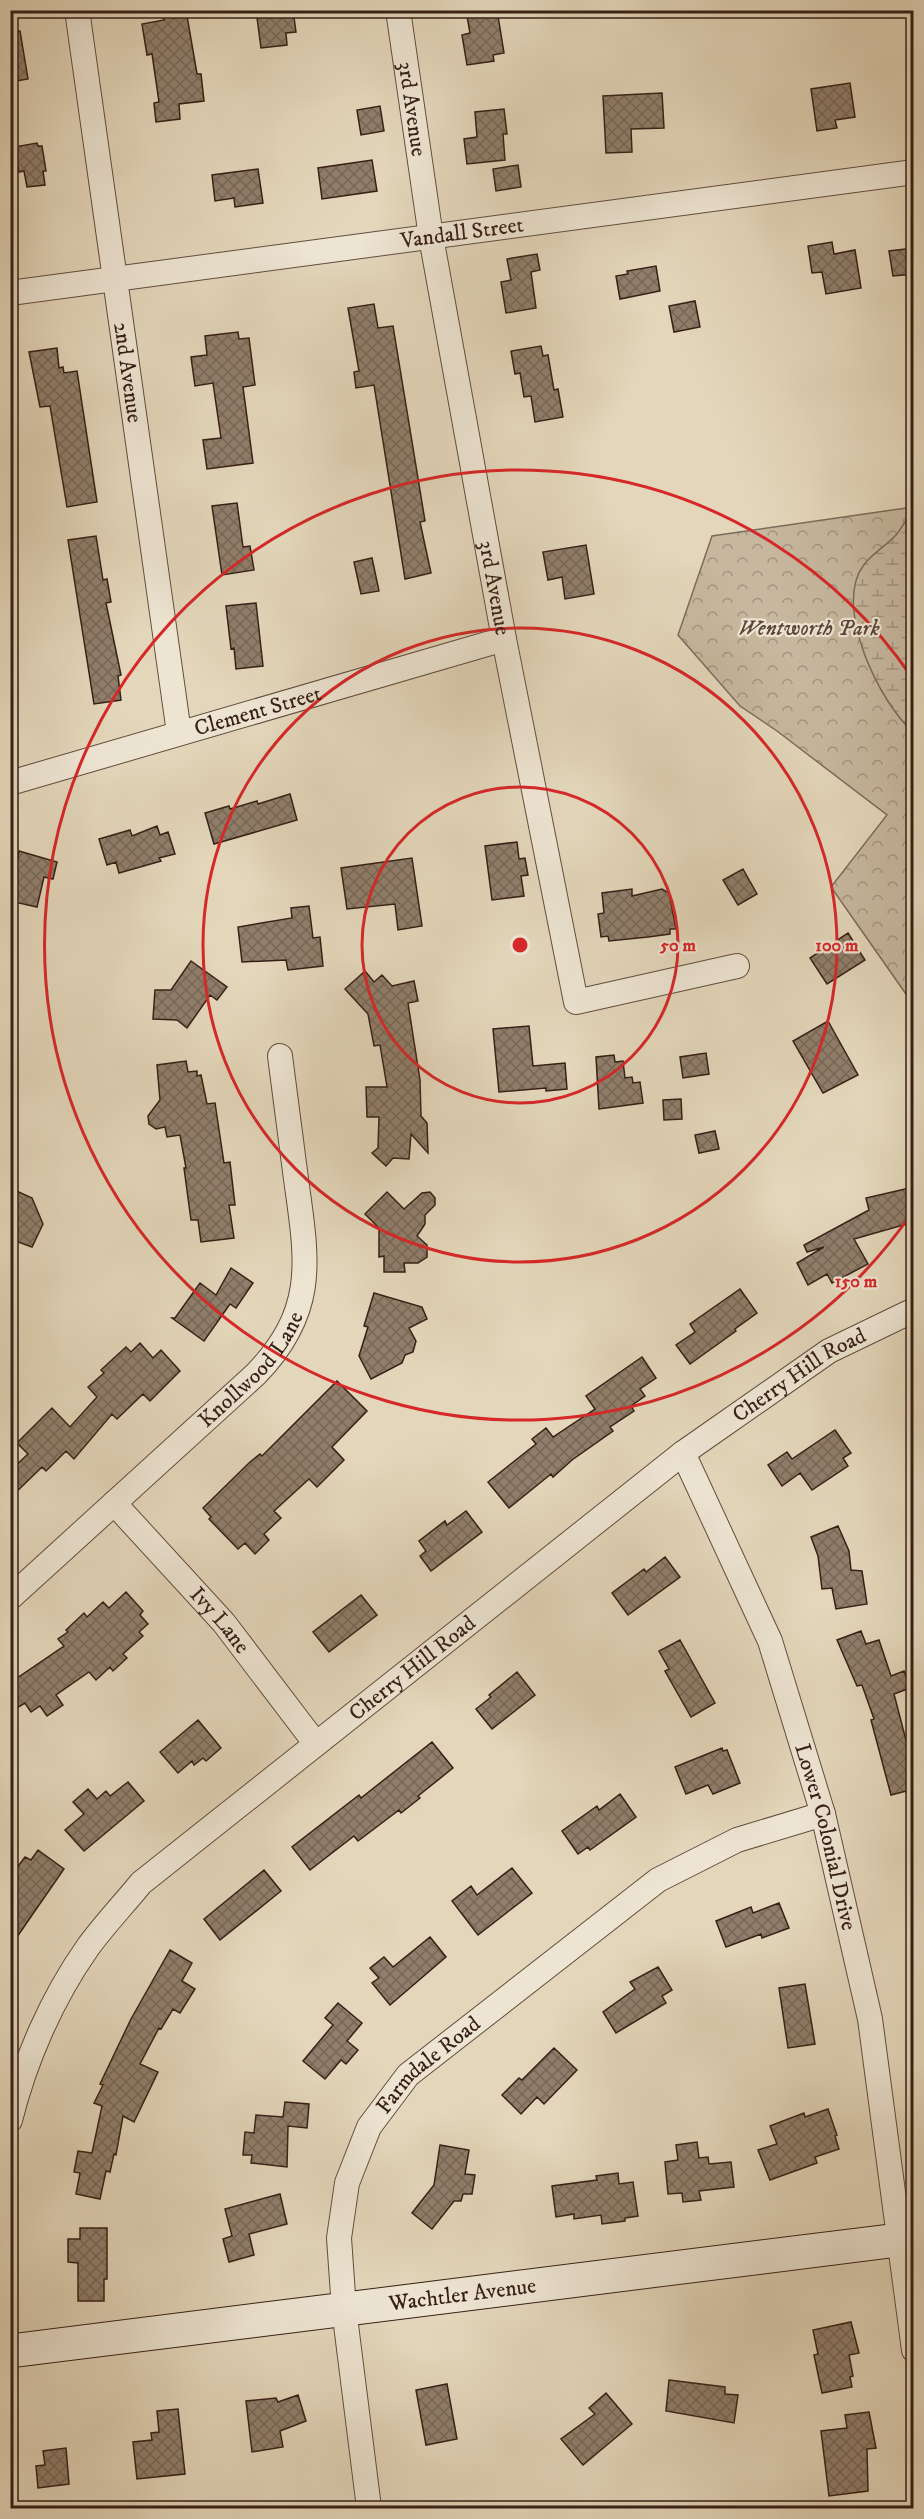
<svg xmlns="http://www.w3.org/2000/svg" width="924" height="2519" font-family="'IM FELL DW Pica',serif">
<defs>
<pattern id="forest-crowns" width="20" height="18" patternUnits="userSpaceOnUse" patternTransform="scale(1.5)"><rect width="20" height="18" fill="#c6b79e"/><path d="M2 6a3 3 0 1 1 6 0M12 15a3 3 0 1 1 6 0" fill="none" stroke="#a29480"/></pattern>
<pattern id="wetland-marsh" width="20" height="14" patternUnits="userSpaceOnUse" patternTransform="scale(1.5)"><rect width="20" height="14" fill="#c6b79e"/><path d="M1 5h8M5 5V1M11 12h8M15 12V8" fill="none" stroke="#a29480"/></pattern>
<pattern id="building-cross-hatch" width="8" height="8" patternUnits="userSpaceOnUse" patternTransform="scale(1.5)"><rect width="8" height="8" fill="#907e6b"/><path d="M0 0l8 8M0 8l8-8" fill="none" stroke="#766757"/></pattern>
</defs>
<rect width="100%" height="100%" fill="#e3d6ba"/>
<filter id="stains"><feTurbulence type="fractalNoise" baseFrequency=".00333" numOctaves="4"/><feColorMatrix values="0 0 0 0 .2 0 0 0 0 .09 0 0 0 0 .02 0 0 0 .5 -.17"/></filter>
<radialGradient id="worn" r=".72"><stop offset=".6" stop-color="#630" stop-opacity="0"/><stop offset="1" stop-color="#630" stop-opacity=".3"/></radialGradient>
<path fill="url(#forest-crowns)" stroke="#7e6b5a" stroke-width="1.5" d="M 913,507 L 913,1004 L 831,887 L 887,815 L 777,731 L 740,706 L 678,635 L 712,536 Z"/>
<path fill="url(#wetland-marsh)" stroke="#7e6b5a" stroke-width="1.5" d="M 913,508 L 913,732 C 880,703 833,608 863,566 C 871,554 886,546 896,535 C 903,527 908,516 913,508 Z"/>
<path fill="url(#building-cross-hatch)" stroke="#361f16" stroke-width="1.5" d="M 162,10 L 186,10 L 197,74 L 201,74 L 204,101 L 179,104 L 180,119 L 156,122 L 154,103 L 159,102 L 152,54 L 147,55 L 142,24 L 164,20 Z
M 256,10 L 293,10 L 296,32 L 286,33 L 287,45 L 261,48 Z
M 466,10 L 497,10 L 504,53 L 493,55 L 494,61 L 467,65 L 462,35 L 470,33 Z
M 20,31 L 28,79 L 10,82 L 10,32 Z
M 850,83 L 855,117 L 835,120 L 837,128 L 817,131 L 811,89 Z
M 662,93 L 664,128 L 631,129 L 632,152 L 606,153 L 603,96 Z
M 380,106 L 384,131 L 361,135 L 357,110 Z
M 504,109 L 507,134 L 503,134 L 505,160 L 467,164 L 464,139 L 477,137 L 475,112 Z
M 37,143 L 38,146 L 42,146 L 46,171 L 43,171 L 45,185 L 27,187 L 24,171 L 19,172 L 14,147 Z
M 372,160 L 377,191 L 322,199 L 318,168 Z
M 518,165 L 521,187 L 496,191 L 493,169 Z
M 258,169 L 263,203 L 235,207 L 234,198 L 215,201 L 212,175 Z
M 832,242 L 834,254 L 855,250 L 861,288 L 826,294 L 822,272 L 812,273 L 808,246 Z
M 914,248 L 914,274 L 893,276 L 889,251 Z
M 537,254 L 540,270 L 531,272 L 536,308 L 506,313 L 501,282 L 511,280 L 507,259 Z
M 656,266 L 660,291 L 620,299 L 616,276 L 628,274 L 627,271 Z
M 695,301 L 700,327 L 674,332 L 669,306 Z
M 374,304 L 378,328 L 393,326 L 425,521 L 420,522 L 431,573 L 405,579 L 374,385 L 356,388 L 354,372 L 359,371 L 348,308 Z
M 238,332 L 239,339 L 249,338 L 255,385 L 243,387 L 253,463 L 207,469 L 203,440 L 221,438 L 213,383 L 195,386 L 191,357 L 207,355 L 205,336 Z
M 541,346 L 543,356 L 548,355 L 554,390 L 558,389 L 563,417 L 535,422 L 531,396 L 524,397 L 520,373 L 515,374 L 511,351 Z
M 57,348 L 59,368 L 63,367 L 64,373 L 77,371 L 97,502 L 67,507 L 50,406 L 40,407 L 29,352 Z
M 237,503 L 243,547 L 250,546 L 254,570 L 222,575 L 212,506 Z
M 96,536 L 103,580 L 107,579 L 111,602 L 106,603 L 121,675 L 118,676 L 121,700 L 94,704 L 68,540 Z
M 586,545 L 594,594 L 565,599 L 562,577 L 548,580 L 543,552 Z
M 372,558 L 379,591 L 361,594 L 354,562 Z
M 256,603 L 263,666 L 236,669 L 234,648 L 231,649 L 226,606 Z
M 290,794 L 297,820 L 214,844 L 205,813 L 229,806 L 230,809 L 257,801 L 258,804 Z
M 157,826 L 160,835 L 168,832 L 175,854 L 159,858 L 161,861 L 119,873 L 116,862 L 107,865 L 99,839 L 130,830 L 132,836 Z
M 517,842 L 519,859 L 525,858 L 528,875 L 521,876 L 524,896 L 492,900 L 485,846 Z
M 19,851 L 57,862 L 53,879 L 44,877 L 37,907 L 10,901 L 10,856 L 18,858 Z
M 412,858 L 422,926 L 398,930 L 395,904 L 347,909 L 341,868 Z
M 743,869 L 757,894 L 738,905 L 723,880 Z
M 632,889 L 632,896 L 662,889 L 669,893 L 676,929 L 670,929 L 670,934 L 648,937 L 609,941 L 608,936 L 601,937 L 598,914 L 604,913 L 602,893 Z
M 309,906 L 313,938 L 320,937 L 323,966 L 288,970 L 286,960 L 242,962 L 238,927 L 292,918 L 291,908 Z
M 848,933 L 865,960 L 827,984 L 810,958 Z
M 191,961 L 227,987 L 217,1000 L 210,995 L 187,1028 L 177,1020 L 153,1019 L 155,990 L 171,990 Z
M 365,971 L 374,982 L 382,975 L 392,986 L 414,981 L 418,1001 L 408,1003 L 420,1080 L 421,1116 L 427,1123 L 428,1153 L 411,1134 L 409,1159 L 393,1158 L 386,1166 L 372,1153 L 378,1148 L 379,1117 L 367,1117 L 366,1087 L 387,1087 L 380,1045 L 374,1046 L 368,1014 L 345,989 Z
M 828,1021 L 858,1075 L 823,1093 L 793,1041 Z
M 529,1026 L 533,1066 L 565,1063 L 567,1089 L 546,1091 L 546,1088 L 499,1092 L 493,1029 Z
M 706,1053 L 709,1074 L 683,1078 L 680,1057 Z
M 614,1055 L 615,1062 L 623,1061 L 625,1078 L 632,1077 L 633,1083 L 640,1082 L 643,1103 L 599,1109 L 596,1057 Z
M 186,1061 L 188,1072 L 197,1071 L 197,1076 L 201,1075 L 207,1104 L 215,1103 L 224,1163 L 230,1162 L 235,1205 L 229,1205 L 234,1238 L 201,1242 L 198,1220 L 191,1220 L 184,1168 L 186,1168 L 180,1135 L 167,1137 L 165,1127 L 156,1129 L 149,1124 L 148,1116 L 160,1100 L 157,1065 Z
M 681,1099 L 682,1119 L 664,1120 L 663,1100 Z
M 715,1131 L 719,1149 L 699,1153 L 695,1135 Z
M 914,1187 L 914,1222 L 854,1239 L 868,1264 L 832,1283 L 827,1274 L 808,1285 L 797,1263 L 824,1247 L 807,1252 L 804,1245 L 869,1210 L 866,1198 Z
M 10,1188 L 32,1198 L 43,1224 L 32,1247 L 10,1239 Z
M 387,1192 L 404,1209 L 422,1193 L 430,1192 L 435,1198 L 435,1205 L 425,1215 L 425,1224 L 417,1236 L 427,1245 L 427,1257 L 418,1263 L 404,1263 L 405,1272 L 384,1272 L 384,1256 L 379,1257 L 379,1228 L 365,1214 Z
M 231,1268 L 253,1283 L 236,1308 L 230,1304 L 204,1341 L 172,1318 L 175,1318 L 200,1283 L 216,1295 Z
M 740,1289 L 757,1313 L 735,1329 L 736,1331 L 690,1364 L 676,1345 L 695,1332 L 690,1324 Z
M 374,1293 L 422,1307 L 427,1319 L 409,1328 L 416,1341 L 413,1352 L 405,1355 L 402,1363 L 371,1379 L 359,1356 L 368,1327 L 364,1326 Z
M 140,1343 L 153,1358 L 161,1350 L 180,1371 L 150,1401 L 143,1394 L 117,1419 L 112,1414 L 74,1459 L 66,1451 L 46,1471 L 42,1467 L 10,1498 L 10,1471 L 28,1454 L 17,1443 L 52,1408 L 70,1427 L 97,1397 L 88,1387 L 104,1373 L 101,1370 L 126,1347 L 131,1352 Z
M 642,1357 L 656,1378 L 640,1389 L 645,1396 L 631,1406 L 634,1411 L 610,1427 L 613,1431 L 572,1460 L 553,1477 L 551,1474 L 509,1508 L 488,1482 L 536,1444 L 532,1439 L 546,1428 L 553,1437 L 595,1409 L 586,1396 Z
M 337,1381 L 367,1411 L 332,1447 L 344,1460 L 317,1487 L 309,1479 L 274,1511 L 281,1518 L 264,1534 L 269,1540 L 255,1554 L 245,1543 L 238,1549 L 209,1519 L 211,1517 L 203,1508 L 250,1462 L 260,1454 L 262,1456 Z
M 835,1430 L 851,1453 L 843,1458 L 848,1466 L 812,1490 L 800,1473 L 782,1486 L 768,1465 L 787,1452 L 792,1459 Z
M 466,1511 L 482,1532 L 431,1571 L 420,1556 L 426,1551 L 419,1541 L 445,1521 L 447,1525 Z
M 838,1526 L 849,1551 L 851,1570 L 862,1571 L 867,1604 L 836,1609 L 832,1588 L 822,1589 L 818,1556 L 811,1537 Z
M 665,1557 L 680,1577 L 628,1615 L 612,1593 L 644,1569 L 646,1572 Z
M 126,1592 L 143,1611 L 140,1615 L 148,1624 L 139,1632 L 143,1636 L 123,1654 L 127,1658 L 113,1671 L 110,1667 L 96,1680 L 89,1672 L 56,1695 L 63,1705 L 47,1716 L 40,1706 L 31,1712 L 25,1703 L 10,1712 L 10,1683 L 64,1646 L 58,1639 L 68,1632 L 66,1630 L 84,1613 L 87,1617 L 103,1602 L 109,1608 Z
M 361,1595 L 377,1615 L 329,1652 L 313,1632 Z
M 861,1631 L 866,1644 L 879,1640 L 891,1676 L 904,1671 L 910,1688 L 894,1694 L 908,1748 L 914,1747 L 914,1789 L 891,1795 L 871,1720 L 874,1719 L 862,1685 L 857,1686 L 837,1640 Z
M 680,1640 L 715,1703 L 691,1717 L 665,1671 L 669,1669 L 659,1651 Z
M 517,1672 L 535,1695 L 492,1729 L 476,1709 L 491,1697 L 489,1695 Z
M 198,1720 L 221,1748 L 206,1761 L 203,1758 L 194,1765 L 192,1761 L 178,1773 L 160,1752 Z
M 432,1742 L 453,1768 L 418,1796 L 420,1798 L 401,1813 L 399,1810 L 358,1841 L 354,1836 L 310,1870 L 292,1847 L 359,1795 L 361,1798 Z
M 722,1748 L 723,1751 L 727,1750 L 740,1783 L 713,1794 L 708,1785 L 686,1794 L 675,1767 Z
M 128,1782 L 144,1801 L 84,1851 L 65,1830 L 84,1814 L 73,1802 L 88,1789 L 97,1799 L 106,1791 L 110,1796 Z
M 620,1794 L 636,1817 L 590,1850 L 588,1847 L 578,1854 L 562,1831 L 597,1806 L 599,1810 Z
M 38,1850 L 64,1869 L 10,1947 L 10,1877 L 25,1857 L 31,1860 Z
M 512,1868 L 532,1893 L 478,1935 L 452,1901 L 471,1886 L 477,1895 Z
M 264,1870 L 281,1891 L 220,1940 L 204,1919 Z
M 779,1903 L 789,1928 L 762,1938 L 761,1934 L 726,1947 L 716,1921 L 751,1907 L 753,1913 Z
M 430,1937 L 446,1957 L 390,2005 L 372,1983 L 379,1978 L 370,1968 L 384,1957 L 393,1967 Z
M 170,1950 L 192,1963 L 182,1981 L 195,1989 L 180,2013 L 173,2009 L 161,2029 L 159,2028 L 140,2064 L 158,2072 L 134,2122 L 123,2116 L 116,2155 L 114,2154 L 110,2172 L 106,2171 L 100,2199 L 76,2194 L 80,2173 L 74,2172 L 78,2151 L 92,2153 L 102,2106 L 94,2103 L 103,2085 L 100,2084 L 131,2019 Z
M 658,1967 L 672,1990 L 662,1996 L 666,2003 L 616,2033 L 603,2012 L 635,1989 L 630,1982 Z
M 805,1984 L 815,2044 L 788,2048 L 779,1988 Z
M 338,2003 L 362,2023 L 347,2041 L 358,2050 L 346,2064 L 341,2060 L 325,2079 L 303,2061 L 333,2025 L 325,2018 Z
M 554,2048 L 577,2070 L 544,2104 L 537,2097 L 521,2114 L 502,2095 L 519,2078 L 522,2080 Z
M 285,2102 L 309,2104 L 307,2128 L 288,2126 L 287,2167 L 251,2163 L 252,2155 L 243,2155 L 245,2132 L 254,2133 L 256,2115 L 283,2117 Z
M 828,2109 L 837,2135 L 835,2136 L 839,2149 L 815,2157 L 817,2163 L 770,2180 L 758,2150 L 777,2144 L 770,2126 L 804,2113 L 805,2117 Z
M 697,2142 L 699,2158 L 708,2157 L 709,2164 L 731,2162 L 734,2187 L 699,2191 L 701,2200 L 683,2202 L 682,2193 L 668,2194 L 665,2162 L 678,2160 L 676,2145 Z
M 440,2145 L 469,2150 L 465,2174 L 475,2175 L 472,2194 L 463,2194 L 461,2201 L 454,2201 L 432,2229 L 412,2213 L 434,2185 Z
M 618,2173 L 619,2184 L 633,2182 L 638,2216 L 625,2218 L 625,2221 L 602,2224 L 601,2215 L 574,2219 L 574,2214 L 556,2217 L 552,2186 L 597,2180 L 596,2176 Z
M 280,2194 L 287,2224 L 249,2234 L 254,2255 L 229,2262 L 223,2239 L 232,2236 L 225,2209 Z
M 80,2228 L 107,2228 L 107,2279 L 104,2279 L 104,2301 L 78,2301 L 78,2263 L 68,2262 L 68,2239 L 80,2239 Z
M 851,2322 L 859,2353 L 849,2355 L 853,2376 L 850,2377 L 852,2387 L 822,2393 L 814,2355 L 818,2354 L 813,2330 Z
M 669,2380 L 725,2387 L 725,2394 L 738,2395 L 734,2423 L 666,2411 Z
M 447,2384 L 457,2439 L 426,2445 L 416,2390 Z
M 606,2393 L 632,2424 L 583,2465 L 561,2439 L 595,2414 L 589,2408 Z
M 298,2395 L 306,2421 L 280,2431 L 283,2447 L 252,2452 L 246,2401 L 276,2398 L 278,2402 Z
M 178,2409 L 185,2474 L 137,2479 L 133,2442 L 152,2440 L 151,2433 L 159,2432 L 157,2411 Z
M 869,2412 L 876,2448 L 867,2449 L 868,2491 L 829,2496 L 821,2431 L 847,2428 L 845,2415 Z
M 66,2448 L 69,2484 L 38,2488 L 36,2466 L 45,2465 L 43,2451 Z"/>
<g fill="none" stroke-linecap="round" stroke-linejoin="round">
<g stroke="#614d3f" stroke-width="26">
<g id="street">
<path id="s1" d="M 77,10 L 179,733"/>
<path id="s2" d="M 398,10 L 431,237 L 504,639 L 576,1002 L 737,966"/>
<path id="s3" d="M 10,293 L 914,172"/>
<path id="s4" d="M 10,783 L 504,639"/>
<path id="s5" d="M 683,1453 L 770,1641 L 823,1814 L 870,2019 L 914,2350"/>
<path id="s6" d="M 114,1503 L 224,1623 L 316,1744"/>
<path id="s7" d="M 10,1598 L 256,1374 C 318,1310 307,1259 296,1179 C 291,1138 285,1097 280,1056"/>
<path id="s8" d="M 10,2120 C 25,2060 52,1998 88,1947 C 104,1925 124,1904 141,1883 L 683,1453 L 829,1351 L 914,1310"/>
<path id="s9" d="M 369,2508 L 344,2309 L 339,2238 L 347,2183 L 369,2127 L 408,2075 L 658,1880 L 737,1840 L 823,1814"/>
</g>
</g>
<g stroke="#361f16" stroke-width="35">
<g id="secondary">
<path id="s10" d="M 10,2351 L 914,2238"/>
</g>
</g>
<use href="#street" stroke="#ede4d2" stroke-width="24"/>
<use href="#secondary" stroke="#ede4d2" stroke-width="33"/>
</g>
<g fill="none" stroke="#d62828" stroke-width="3">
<circle cx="520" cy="945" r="158"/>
<circle cx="520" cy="945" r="317"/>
<path d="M911 1214A475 475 0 1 1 911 676"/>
</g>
<g text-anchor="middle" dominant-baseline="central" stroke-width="4.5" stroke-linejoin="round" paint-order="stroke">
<g font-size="22" fill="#361f16" stroke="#ede4d2">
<text stroke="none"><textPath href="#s2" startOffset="100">3rd Avenue</textPath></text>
<text stroke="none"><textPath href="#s3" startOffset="456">Vandall Street</textPath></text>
<text stroke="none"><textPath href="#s1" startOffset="366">2nd Avenue</textPath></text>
<text stroke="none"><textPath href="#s2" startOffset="586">3rd Avenue</textPath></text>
<text stroke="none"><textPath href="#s4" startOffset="258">Clement Street</textPath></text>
<text stroke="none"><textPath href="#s7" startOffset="333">Knollwood Lane</textPath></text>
<text stroke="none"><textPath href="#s8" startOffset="1106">Cherry Hill Road</textPath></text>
<text stroke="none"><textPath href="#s6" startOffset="158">Ivy Lane</textPath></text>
<text stroke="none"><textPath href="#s8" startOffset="620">Cherry Hill Road</textPath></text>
<text stroke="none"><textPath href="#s5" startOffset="411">Lower Colonial Drive</textPath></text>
<text stroke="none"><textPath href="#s9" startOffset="474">Farmdale Road</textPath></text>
<text stroke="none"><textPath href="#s10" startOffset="456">Wachtler Avenue</textPath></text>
</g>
<g font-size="22" font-style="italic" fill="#5a4538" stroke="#ede4d2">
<text x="809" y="628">Wentworth Park</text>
</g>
</g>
<circle cx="520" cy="945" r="9" fill="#d62828" stroke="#ede4d2" stroke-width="3"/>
<g font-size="18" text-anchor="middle" font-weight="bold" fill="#d62828" stroke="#ede4d2" stroke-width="4.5" stroke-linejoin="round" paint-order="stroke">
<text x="678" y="951">50 m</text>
<text x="837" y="951">100 m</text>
<text x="856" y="1287">150 m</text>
</g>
<rect width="924" height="2519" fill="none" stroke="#e3d6ba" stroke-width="36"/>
<rect x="12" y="12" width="900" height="2495" fill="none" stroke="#361f16" stroke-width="3"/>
<rect x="18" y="18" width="888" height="2483" fill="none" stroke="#361f16" stroke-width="1.5"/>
<rect width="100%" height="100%" filter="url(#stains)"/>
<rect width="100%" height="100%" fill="url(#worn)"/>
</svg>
